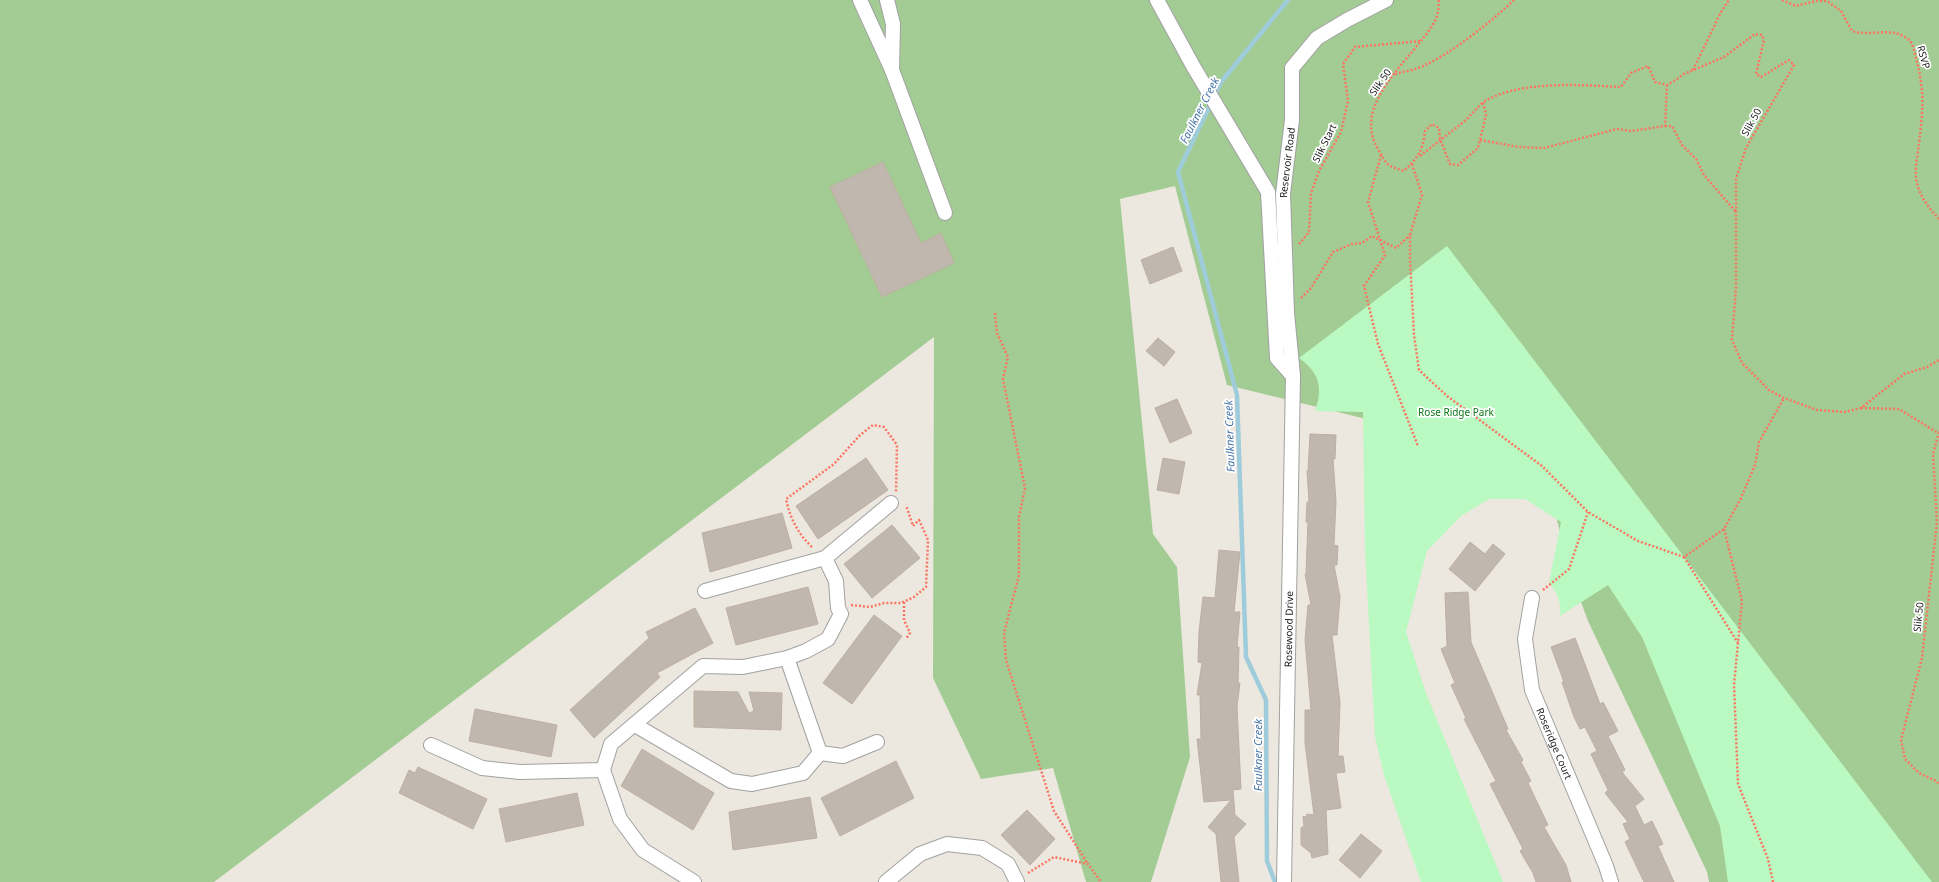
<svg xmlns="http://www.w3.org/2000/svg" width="1939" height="882" font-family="'Noto Sans',sans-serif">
<rect width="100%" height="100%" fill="#ece8df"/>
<path fill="#a3cc94" d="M 0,0 L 1939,0 L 1939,882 L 1709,882 L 1707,872 L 1588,621 L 1569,569 L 1552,499 L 1440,437 L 1227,385 L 1175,186 L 1120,199 L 1153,534 L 1177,567 L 1190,757 L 1151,882 L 1086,882 L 1053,768 L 981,779 L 933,678 L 934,337 L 214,882 L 0,882 Z"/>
<path fill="#baf9c1" d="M 1447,246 L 1932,882 L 1728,882 L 1720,826 L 1642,637 L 1608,585 L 1560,616 C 1561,602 1558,593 1549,583 L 1561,522 L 1525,499 L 1489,499 L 1461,516 L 1427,551 L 1406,632 L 1426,693 L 1503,882 L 1421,882 L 1384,775 L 1375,737 L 1365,550 L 1363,412 L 1315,411 C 1323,388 1320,373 1299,358 Z"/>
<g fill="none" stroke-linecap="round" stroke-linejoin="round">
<path stroke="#9fccdb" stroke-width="4.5" d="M 1275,882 L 1267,861 L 1266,700 L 1246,657 L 1237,395 L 1178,172 L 1221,82 L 1288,0"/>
</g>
<path fill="#c0b8af" stroke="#beafa2" d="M 883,162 L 921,243 L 941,233 L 954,263 L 882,297 L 830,187 Z
M 1173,247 L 1182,271 L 1150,284 L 1141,260 Z
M 1158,338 L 1175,352 L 1164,366 L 1146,351 Z
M 1177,399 L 1192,433 L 1170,443 L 1155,408 Z
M 1310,434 L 1336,435 L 1335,459 L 1333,459 L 1336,501 L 1334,545 L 1338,546 L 1337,565 L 1334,565 L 1340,597 L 1337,635 L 1332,635 L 1340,703 L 1338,756 L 1343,756 L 1345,772 L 1336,773 L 1341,808 L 1326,810 L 1328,854 L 1312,858 L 1311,853 L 1301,845 L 1301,828 L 1304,826 L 1303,816 L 1306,817 L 1307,814 L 1314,815 L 1305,743 L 1305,710 L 1311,710 L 1305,640 L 1308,605 L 1311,605 L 1305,574 L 1306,574 L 1308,522 L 1306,522 L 1307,502 L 1309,502 L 1307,471 L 1308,471 Z
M 866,458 L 888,490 L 818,539 L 796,506 Z
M 1163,458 L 1185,462 L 1179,494 L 1157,490 Z
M 782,513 L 792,548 L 710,572 L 702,533 Z
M 892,525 L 920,558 L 872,598 L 844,564 Z
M 1470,542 L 1485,554 L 1493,544 L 1505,554 L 1475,591 L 1449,569 Z
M 1219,550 L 1240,552 L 1234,612 L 1240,612 L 1237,647 L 1239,647 L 1238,683 L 1240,683 L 1237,707 L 1241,789 L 1233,790 L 1235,815 L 1246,824 L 1234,837 L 1239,882 L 1221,882 L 1216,834 L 1208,827 L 1231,800 L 1204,802 L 1197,739 L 1201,739 L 1200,695 L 1197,695 L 1202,663 L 1198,662 L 1199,632 L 1203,597 L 1215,598 Z
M 808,587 L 818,624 L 736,645 L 726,608 Z
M 1468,592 L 1471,642 L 1508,729 L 1506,730 L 1523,760 L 1521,762 L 1531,781 L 1528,783 L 1548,825 L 1544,827 L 1566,865 L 1571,882 L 1536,882 L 1533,873 L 1520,851 L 1523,849 L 1490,784 L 1496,781 L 1464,719 L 1466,718 L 1451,685 L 1455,683 L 1441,649 L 1447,646 L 1445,593 Z
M 695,608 L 713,643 L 657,673 L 660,677 L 594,738 L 570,710 L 649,638 L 646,632 Z
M 874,615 L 902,636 L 852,704 L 823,683 Z
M 1575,638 L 1600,704 L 1603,702 L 1618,731 L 1608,736 L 1625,770 L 1622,772 L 1644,799 L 1635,806 L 1644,825 L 1652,821 L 1663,844 L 1658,846 L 1674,882 L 1644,882 L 1625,842 L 1630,839 L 1623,824 L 1628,822 L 1605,793 L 1608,790 L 1591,754 L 1597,751 L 1585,727 L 1580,729 L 1574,717 L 1562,682 L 1564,682 L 1551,647 Z
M 694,691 L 738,692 L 749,713 L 754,711 L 749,692 L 782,693 L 781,730 L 694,727 Z
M 475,709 L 557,725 L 551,757 L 469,741 Z
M 642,749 L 714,793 L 693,830 L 621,786 Z
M 896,761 L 914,798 L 840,836 L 821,798 Z
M 418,767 L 487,799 L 473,829 L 399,793 L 409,770 L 415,773 Z
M 577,793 L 584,825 L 506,842 L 499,809 Z
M 810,797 L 817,838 L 733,850 L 729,812 Z
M 1027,810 L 1055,839 L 1030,865 L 1001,835 Z
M 1361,834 L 1382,851 L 1360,878 L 1339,860 Z"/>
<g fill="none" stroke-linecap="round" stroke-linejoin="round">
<g stroke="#a1a1a1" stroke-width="16">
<g id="minor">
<path d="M 860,0 L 892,70 L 893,24 L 887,0"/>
<path d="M 1157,0 L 1193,66 L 1268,192 L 1277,358 L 1293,376"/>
<path d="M 892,70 L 945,213"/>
<path d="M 705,591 L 825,558 L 891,503"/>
<path id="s1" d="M 1532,598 L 1525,639 L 1532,690 L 1606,866 L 1611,882"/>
<path d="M 635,725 L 731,781 L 752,784 L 803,773 L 820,753 L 787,658"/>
<path d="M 431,745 L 482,768 L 520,772 L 603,770 L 611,744 L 703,666 L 743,667 L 787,658 L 806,651 L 828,639 L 841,614 L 838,608 L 836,581 L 825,558"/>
<path d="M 820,753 L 843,756 L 877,742"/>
<path d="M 603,770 L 620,819 L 643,850 L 694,882"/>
<path d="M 886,882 L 920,854 L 947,844 L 982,848 L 1008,864 L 1017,882"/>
<path id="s2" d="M 1284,882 L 1293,376 L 1287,313 L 1283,194 L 1292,120 L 1292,68 L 1317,38 L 1347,20 L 1386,0"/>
</g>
</g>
<path stroke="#fa7663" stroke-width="2.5" stroke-dasharray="2 2" stroke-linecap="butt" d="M 1439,0 C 1438,4 1439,8 1438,12 C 1436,23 1427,33 1421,41 C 1398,70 1354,110 1378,149 C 1387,165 1387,166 1404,171 C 1418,157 1423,151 1425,131 L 1432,124 L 1439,128 L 1440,139 L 1450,164 L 1458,165 L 1478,148 L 1486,115 L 1483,102 C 1520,80 1580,85 1621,87 L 1631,73 L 1648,66 L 1655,82 L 1667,85 L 1674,81 L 1684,74 L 1724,57 L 1755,34 L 1762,35 L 1764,40 L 1756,74 L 1761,77 L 1789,60 L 1794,65 L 1746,148 L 1736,179 L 1736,287 L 1732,340 L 1742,363 L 1769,390 L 1784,398 L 1817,410 L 1845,412 L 1861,408 L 1904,374 L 1927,367 L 1939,360
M 1782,0 L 1796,6 L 1816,1 L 1827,1 L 1841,11 L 1852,31 C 1869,37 1889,27 1905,37 C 1913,41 1914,50 1916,58 C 1925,92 1923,109 1919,143 C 1918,153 1915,166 1916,176 C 1917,193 1928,207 1939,219
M 1693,70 L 1721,12 L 1729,0
M 1395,74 C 1405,71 1416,70 1425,65 C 1452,53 1492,21 1514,0
M 1665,126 L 1672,126 L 1682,145 L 1696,159 L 1704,175 L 1736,212
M 1480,140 L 1519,147 L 1544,148 L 1617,129 L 1631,131 L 1665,126 L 1667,85
M 1381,155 L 1368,202 L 1385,255 L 1364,286 L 1378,344 L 1418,446
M 1420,156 L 1466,120 L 1483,102
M 1412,164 L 1422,195 L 1410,235 L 1410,259 L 1414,335 L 1419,370 L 1447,396 L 1542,466 L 1588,512 L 1638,541 L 1684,557 L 1724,529 L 1741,498 L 1755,465 L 1759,442 L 1784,398
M 1299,244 L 1309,232 L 1311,193 L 1319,171 L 1341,132 L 1348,101 L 1343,64 L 1355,47 L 1421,41
M 1301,298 L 1311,288 L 1333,252 L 1352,244 L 1362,243 L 1372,236 L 1396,248 L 1410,235
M 995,313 L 997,333 L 1008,357 L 1003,379 L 1025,488 L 1019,517 L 1019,575 L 1004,633 L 1006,660 L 1054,811 L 1088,864
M 1861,408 L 1899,409 L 1938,433
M 1939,432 L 1933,454 L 1937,522 L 1922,658 L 1901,740 L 1905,759 L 1919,773 L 1936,781 L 1939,784
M 1724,529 L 1742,601 L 1734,685 L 1738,784 L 1768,859 L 1773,882
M 812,547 C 798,534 790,518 786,499 L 834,464 L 860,435 L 873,425 L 884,427 L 897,445 L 896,492
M 1684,557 L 1738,643
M 1543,590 L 1569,569 L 1588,512
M 904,602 L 904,620 L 910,633 L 906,639
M 851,605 L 870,607 L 884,603 L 901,603 L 914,597 L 926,587 L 928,540 L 919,520 L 913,526 L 906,505
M 1028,873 L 1054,857 L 1088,864 L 1101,882"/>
<use href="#minor" stroke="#fff" stroke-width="14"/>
</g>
<g text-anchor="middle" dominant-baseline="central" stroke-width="3.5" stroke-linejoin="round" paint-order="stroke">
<g font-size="10" fill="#1a1a1a" stroke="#fff">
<text transform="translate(1924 57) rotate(74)">RSVP</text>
<text transform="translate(1380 82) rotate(-55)">Slik 50</text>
<text transform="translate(1751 122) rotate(-61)">Slik 50</text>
<text transform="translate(1324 143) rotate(-64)">Slik Start</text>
<text stroke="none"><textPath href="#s2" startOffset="720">Reservoir Road</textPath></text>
<text transform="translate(1918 617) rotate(-84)">Slik 50</text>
<text stroke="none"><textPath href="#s2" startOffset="253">Rosewood Drive</textPath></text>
<text stroke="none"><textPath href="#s1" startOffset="151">Roseridge Court</textPath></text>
</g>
<g font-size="10" fill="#0a7616" stroke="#fff">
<text x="1456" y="412">Rose Ridge Park</text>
</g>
<g font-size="11" font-style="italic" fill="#4876a9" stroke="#fff">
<text transform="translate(1199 110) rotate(-63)">Faulkner Creek</text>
<text transform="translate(1229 436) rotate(-92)">Faulkner Creek</text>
<text transform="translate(1257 755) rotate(-90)">Faulkner Creek</text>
</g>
</g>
</svg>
